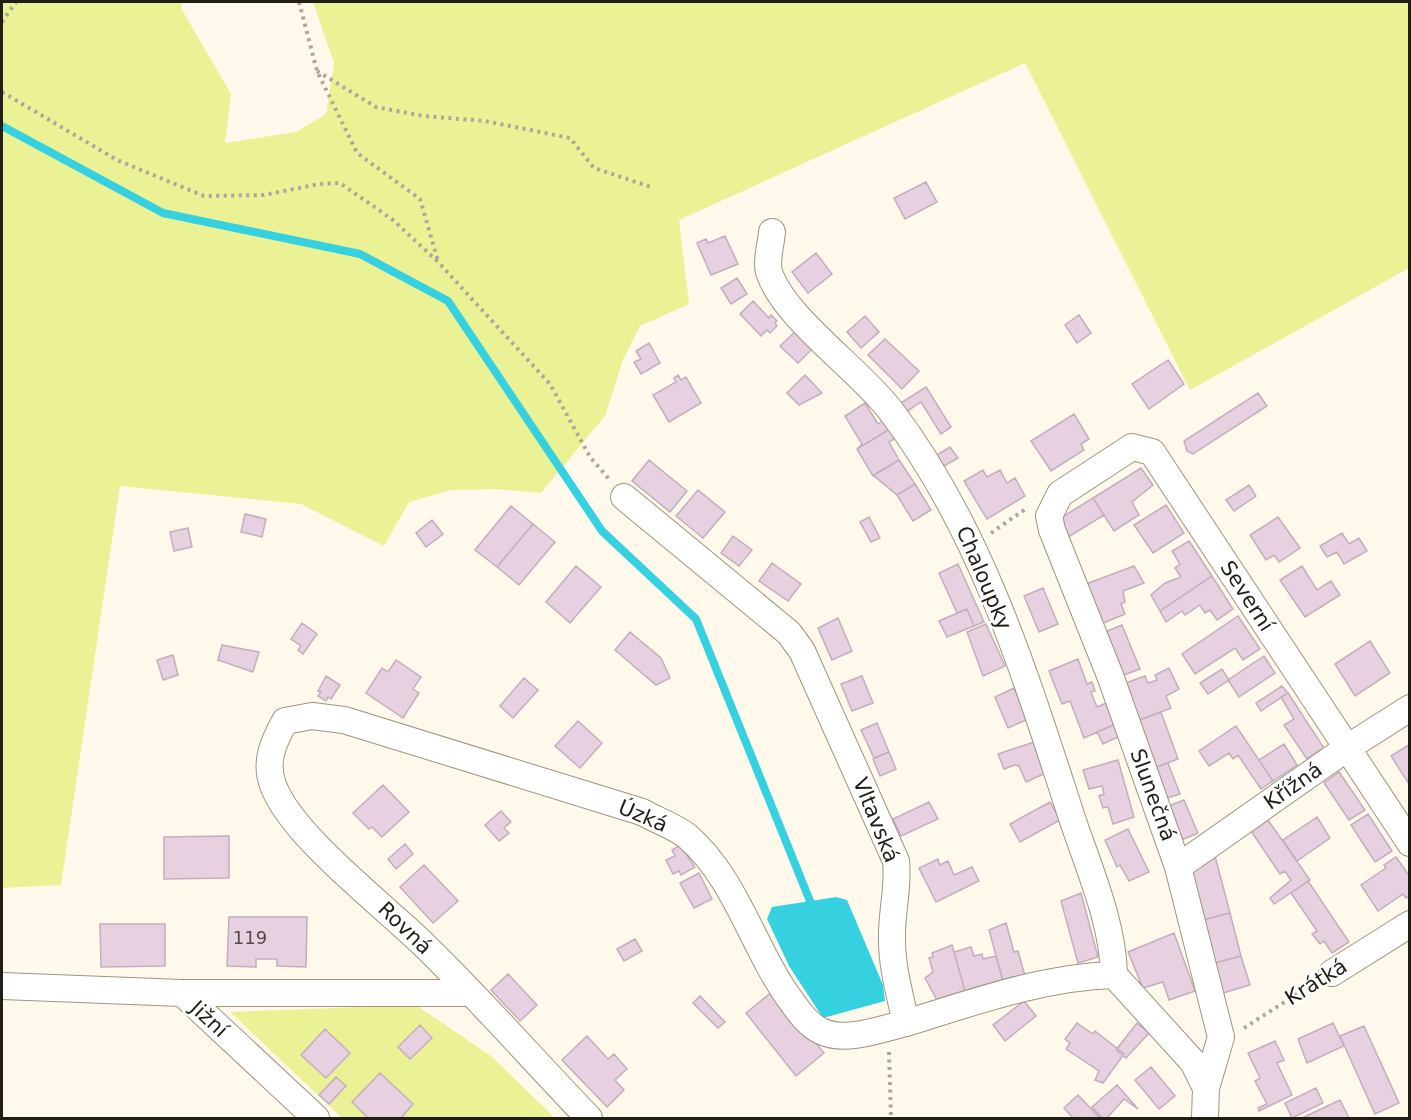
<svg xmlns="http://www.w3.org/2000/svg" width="1411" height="1120" font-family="'DejaVu Sans',sans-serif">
<rect width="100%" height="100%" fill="#fff9eb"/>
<path fill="#ebf195" d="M 2,2 L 183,2 L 181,8 L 231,94 L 225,143 L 296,132 L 326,114 L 334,63 L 313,2 L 1409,2 L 1409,268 L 1190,390 L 1025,63 L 679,220 L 689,304 L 640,326 L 623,360 L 605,416 L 541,493 L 496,489 L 451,490 L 409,502 L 384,546 L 301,504 L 120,486 L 61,885 L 2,888 Z
M 416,1005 L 491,1056 L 555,1118 L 342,1118 L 230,1012 Z"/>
<path fill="#35d1e1" d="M 836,897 L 847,900 L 883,985 L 885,1001 L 823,1018 L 789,966 L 767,919 L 772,907 Z"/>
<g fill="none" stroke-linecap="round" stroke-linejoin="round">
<path stroke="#35d1e1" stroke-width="8" d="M 2,126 L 163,213 L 360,254 L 448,301 L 602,531 L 696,619 L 810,901"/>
</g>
<path fill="#e7d0df" stroke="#c4adbc" stroke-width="1.5" d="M 926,182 L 937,202 L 905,219 L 894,198 Z
M 725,236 L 738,264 L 711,275 L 697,243 L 706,239 L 708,243 Z
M 816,253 L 832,274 L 808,293 L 792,272 Z
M 737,278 L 747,294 L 731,304 L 721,288 Z
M 753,301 L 769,318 L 771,315 L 777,321 L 775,323 L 777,326 L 770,333 L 767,330 L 761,336 L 740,314 Z
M 1079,315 L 1091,333 L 1077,343 L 1065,325 Z
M 865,316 L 879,332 L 861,348 L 847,332 Z
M 798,329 L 814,347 L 798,363 L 780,346 Z
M 885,339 L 919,371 L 902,389 L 868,355 Z
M 649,343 L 660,363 L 641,374 L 634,362 L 641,359 L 636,351 Z
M 1168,360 L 1184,384 L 1149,409 L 1132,384 Z
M 678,375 L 681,380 L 686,377 L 701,403 L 669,422 L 653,395 L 676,382 L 674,378 Z
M 805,375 L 822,393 L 799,405 L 787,393 Z
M 926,387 L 951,427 L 941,434 L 921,402 L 905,413 L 899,404 Z
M 1258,393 L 1267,406 L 1193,454 L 1187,451 L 1184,441 Z
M 865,403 L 878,424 L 885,419 L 890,429 L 857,449 L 862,444 L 845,416 Z
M 1074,414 L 1089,439 L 1081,444 L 1084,450 L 1051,471 L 1031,441 Z
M 890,429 L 896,438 L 889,442 L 899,460 L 873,476 L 857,449 Z
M 950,447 L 958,458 L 939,469 L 932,458 Z
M 649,460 L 687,491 L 670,512 L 632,481 Z
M 899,460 L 915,484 L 897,495 L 873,475 Z
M 1141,468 L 1153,485 L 1132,502 L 1139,515 L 1114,531 L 1093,498 Z
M 983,470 L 987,477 L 1000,470 L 1007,483 L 1015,478 L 1025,496 L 987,519 L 964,481 Z
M 915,484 L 931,510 L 913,521 L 897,495 Z
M 1249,485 L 1256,496 L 1234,511 L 1226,500 Z
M 698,490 L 725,512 L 703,538 L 676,516 Z
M 1093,498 L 1104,515 L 1067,538 L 1059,519 Z
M 1166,505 L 1184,533 L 1153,553 L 1134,525 Z
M 511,506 L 533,524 L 497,567 L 475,550 Z
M 245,514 L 266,519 L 262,537 L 241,532 Z
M 869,517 L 880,538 L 871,542 L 860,522 Z
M 1278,517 L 1300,548 L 1279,562 L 1274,555 L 1266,560 L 1250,535 Z
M 432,520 L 443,534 L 426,547 L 416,533 Z
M 533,524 L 555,542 L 519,585 L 497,567 Z
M 188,528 L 192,547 L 174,551 L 170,532 Z
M 1342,533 L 1349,544 L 1359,538 L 1367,551 L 1344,564 L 1337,552 L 1327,557 L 1320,546 Z
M 733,536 L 752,550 L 739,566 L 721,553 Z
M 1189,541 L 1212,576 L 1160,611 L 1151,595 L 1165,583 L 1181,577 L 1175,568 L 1180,564 L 1172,551 Z
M 772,563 L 801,584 L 788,601 L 759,581 Z
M 958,564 L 984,622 L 974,626 L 967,609 L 957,613 L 939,573 Z
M 576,566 L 601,587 L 570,623 L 546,602 Z
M 1134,566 L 1144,583 L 1123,591 L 1125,602 L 1121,604 L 1125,614 L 1101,624 L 1086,584 Z
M 1302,566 L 1317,590 L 1331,581 L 1340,595 L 1305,617 L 1280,580 Z
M 1212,576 L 1233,609 L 1217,620 L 1210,610 L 1205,613 L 1200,605 L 1185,615 L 1182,611 L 1166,622 L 1160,611 Z
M 1043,588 L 1058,624 L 1039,632 L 1024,596 Z
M 967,609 L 974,626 L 947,637 L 939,621 Z
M 1238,616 L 1260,649 L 1243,660 L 1235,648 L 1195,674 L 1182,654 Z
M 838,618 L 852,651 L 832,660 L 818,628 Z
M 302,623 L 317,634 L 303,654 L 298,650 L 301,646 L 291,639 Z
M 986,624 L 1005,666 L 983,676 L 967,632 Z
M 1122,625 L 1140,669 L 1121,676 L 1105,632 Z
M 630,632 L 661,658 L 670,678 L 656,685 L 615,650 Z
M 1370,641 L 1390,673 L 1355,696 L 1335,664 Z
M 222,645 L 259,652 L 253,672 L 218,660 Z
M 173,655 L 178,675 L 163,680 L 157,660 Z
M 1264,656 L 1275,673 L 1239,697 L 1228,680 Z
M 1078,659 L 1087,684 L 1092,682 L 1095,691 L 1091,692 L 1097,707 L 1109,702 L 1118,723 L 1084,738 L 1070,701 L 1062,704 L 1049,671 Z
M 396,660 L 421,677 L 413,689 L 419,693 L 403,718 L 366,693 L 382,668 L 388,672 Z
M 1169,668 L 1179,689 L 1166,696 L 1171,708 L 1137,721 L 1123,684 L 1145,676 L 1148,683 L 1157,680 L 1155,675 Z
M 1222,669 L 1229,680 L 1208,694 L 1200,683 Z
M 326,676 L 340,685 L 331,699 L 328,697 L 326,701 L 318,696 L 321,692 L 318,691 Z
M 862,676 L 873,703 L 852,711 L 841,684 Z
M 524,678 L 538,690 L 513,718 L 500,706 Z
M 1282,686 L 1288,693 L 1261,711 L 1256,703 Z
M 1014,688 L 1028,719 L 1008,728 L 995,697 Z
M 1288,693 L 1324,748 L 1307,759 L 1284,725 L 1294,719 L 1281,697 Z
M 1161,712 L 1178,759 L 1154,768 L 1137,721 Z
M 578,721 L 602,743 L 580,768 L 555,746 Z
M 877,723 L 889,752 L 874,758 L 861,730 Z
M 1118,723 L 1122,735 L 1103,744 L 1097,732 Z
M 1236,726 L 1273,781 L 1261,789 L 1238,755 L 1233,759 L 1229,753 L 1209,766 L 1199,751 Z
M 1037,741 L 1050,771 L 1026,782 L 1019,766 L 1015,765 L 1004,769 L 998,754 Z
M 1284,744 L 1297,765 L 1273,781 L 1259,760 Z
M 1410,744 L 1410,784 L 1409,784 L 1391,756 Z
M 889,752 L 896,769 L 880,776 L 873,759 Z
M 1118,760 L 1134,817 L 1113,824 L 1108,807 L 1103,808 L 1099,796 L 1104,794 L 1102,786 L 1089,789 L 1083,770 Z
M 1168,763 L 1180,794 L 1167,798 L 1157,767 Z
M 1339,772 L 1365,810 L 1349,820 L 1324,783 Z
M 383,785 L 409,812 L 382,837 L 372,827 L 369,829 L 353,813 Z
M 1184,800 L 1198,833 L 1179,841 L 1166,807 Z
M 929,802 L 938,819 L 901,836 L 893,819 Z
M 1050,802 L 1060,820 L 1020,842 L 1010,824 Z
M 501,811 L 511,822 L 504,828 L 509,833 L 499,841 L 485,825 Z
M 1368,814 L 1392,851 L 1375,862 L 1351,825 Z
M 1317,817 L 1330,838 L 1297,861 L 1283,840 Z
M 1268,820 L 1310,880 L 1274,904 L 1270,898 L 1291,880 L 1285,871 L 1280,874 L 1251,831 Z
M 1128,829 L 1149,872 L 1129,881 L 1120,865 L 1117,867 L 1105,840 Z
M 229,836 L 229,878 L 164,879 L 164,837 Z
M 405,844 L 413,854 L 396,869 L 388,859 Z
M 680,845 L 695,867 L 681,875 L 679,871 L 673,874 L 666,860 L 675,856 L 672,850 Z
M 1215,856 L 1230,913 L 1203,920 L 1191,872 Z
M 1396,857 L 1410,877 L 1410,896 L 1406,898 L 1403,894 L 1378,911 L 1361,885 L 1386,868 L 1384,865 Z
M 938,859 L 940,865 L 948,861 L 954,875 L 972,867 L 979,881 L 936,902 L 919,868 Z
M 424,865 L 458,901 L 433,923 L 400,887 Z
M 699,873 L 712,899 L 694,908 L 680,883 Z
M 1308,881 L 1349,942 L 1332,953 L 1324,941 L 1320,944 L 1312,934 L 1317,931 L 1291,893 Z
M 1081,893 L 1098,957 L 1078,963 L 1061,901 Z
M 1230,913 L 1241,956 L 1215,963 L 1203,920 Z
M 229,917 L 307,917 L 306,967 L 277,966 L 277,959 L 256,959 L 256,967 L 227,966 Z
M 1006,923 L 1014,952 L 1018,951 L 1025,976 L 1003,981 L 989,930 Z
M 100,924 L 165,924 L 165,966 L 101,967 Z
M 1174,933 L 1195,991 L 1169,1000 L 1163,982 L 1143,988 L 1128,952 Z
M 635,939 L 642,951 L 624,961 L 617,949 Z
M 952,945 L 965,991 L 937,1000 L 925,978 L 933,972 L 929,958 L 933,957 L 932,953 Z
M 971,947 L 974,956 L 982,954 L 983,959 L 996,956 L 1003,981 L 965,991 L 954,952 Z
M 1241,956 L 1250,985 L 1223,993 L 1215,963 Z
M 508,974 L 537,1005 L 520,1021 L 491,990 Z
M 773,991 L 824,1053 L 796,1076 L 746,1013 Z
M 700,996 L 725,1022 L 718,1028 L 693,1003 Z
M 1024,1001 L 1036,1016 L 1005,1041 L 993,1025 Z
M 1077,1023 L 1093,1034 L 1095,1031 L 1124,1054 L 1103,1083 L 1095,1080 L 1099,1071 L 1066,1049 L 1070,1043 L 1065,1039 Z
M 1137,1023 L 1149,1033 L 1126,1058 L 1116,1050 Z
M 1333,1023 L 1344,1046 L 1307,1063 L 1298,1039 Z
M 420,1025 L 432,1038 L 410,1059 L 398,1047 Z
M 1364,1026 L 1399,1103 L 1375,1114 L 1340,1036 Z
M 325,1029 L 350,1053 L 326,1078 L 301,1055 Z
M 587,1036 L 608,1059 L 614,1054 L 627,1069 L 615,1080 L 624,1090 L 607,1107 L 562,1060 Z
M 1275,1041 L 1284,1060 L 1277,1063 L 1292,1095 L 1259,1111 L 1258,1108 L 1267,1104 L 1255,1081 L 1260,1078 L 1248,1053 Z
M 1151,1067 L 1175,1096 L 1159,1109 L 1135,1080 Z
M 380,1073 L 413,1104 L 401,1118 L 368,1118 L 352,1102 Z
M 336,1077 L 346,1086 L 329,1104 L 319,1095 Z
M 1117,1085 L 1138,1109 L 1124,1099 L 1107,1118 L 1102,1118 L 1092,1107 Z
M 1316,1088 L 1323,1103 L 1292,1118 L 1285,1103 Z
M 1078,1095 L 1100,1118 L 1073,1118 L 1064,1108 Z
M 1340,1100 L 1349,1118 L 1302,1118 Z"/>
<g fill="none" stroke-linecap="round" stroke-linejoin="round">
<g stroke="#9e957f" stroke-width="28">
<path id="street" d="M 772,232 C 771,244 766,261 769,272 C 784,318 859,369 891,411 C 982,531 1026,677 1072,818 C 1089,869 1113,922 1114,975
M 624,497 L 789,633 L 802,651 L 896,861 C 899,888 891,913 892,940 C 892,968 900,995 906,1023 C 974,1002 1043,977 1114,975 L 1193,1062 L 1206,1088 L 1205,1118
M 1178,867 L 1347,748 L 1410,708
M 1332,973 L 1410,924
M 2,986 L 182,993 L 316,1118
M 182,993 L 468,993
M 1206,1088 L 1221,1037 L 1178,867 L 1111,678 L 1052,530 L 1049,516 L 1060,494 L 1132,447 L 1152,452 L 1410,843
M 589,1118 C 533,1060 480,999 422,943 C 382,904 291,835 273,785 C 264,761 274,741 285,721 L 312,716 L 344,720 L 642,812 C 656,820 674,826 687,836 C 737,879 753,950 792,1002 C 800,1013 808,1025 821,1031 C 844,1043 882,1029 906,1023"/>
</g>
<path stroke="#aca79b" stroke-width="4" stroke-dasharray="3 4.5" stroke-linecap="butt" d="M 299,2 L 317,71 L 357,153 L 420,199 L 438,261
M 2,22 L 16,2
M 317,71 L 376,107 L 423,116 L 485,121 L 570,138 L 594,168 L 651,187
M 2,92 L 117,160 L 204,196 L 264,195 L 319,184 L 340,183 L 393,220 L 438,262 L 550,384 L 590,457 L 609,479
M 991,533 L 1027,508
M 1244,1028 L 1311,985
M 889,1052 L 891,1118"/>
<use href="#street" stroke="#fff" stroke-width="26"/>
</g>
<g text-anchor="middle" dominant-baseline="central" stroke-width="5" stroke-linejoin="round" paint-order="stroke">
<g font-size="18" fill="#524a48">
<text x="250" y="937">119</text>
</g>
<g font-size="21" fill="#211e15" stroke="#fff">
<text transform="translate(984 578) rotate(67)">Chaloupky</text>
<text transform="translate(1247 596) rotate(57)">Severní</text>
<text transform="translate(1293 786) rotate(-35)">Křížná</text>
<text transform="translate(1153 795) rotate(70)">Slunečná</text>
<text transform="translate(643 816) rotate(23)">Úzká</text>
<text transform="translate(876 820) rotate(68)">Vltavská</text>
<text transform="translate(405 928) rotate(44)">Rovná</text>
<text transform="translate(1316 982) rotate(-32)">Krátká</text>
<text transform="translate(209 1019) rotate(43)">Jižní</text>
</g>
</g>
<rect width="1411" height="1120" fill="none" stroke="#211e15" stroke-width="6"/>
</svg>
